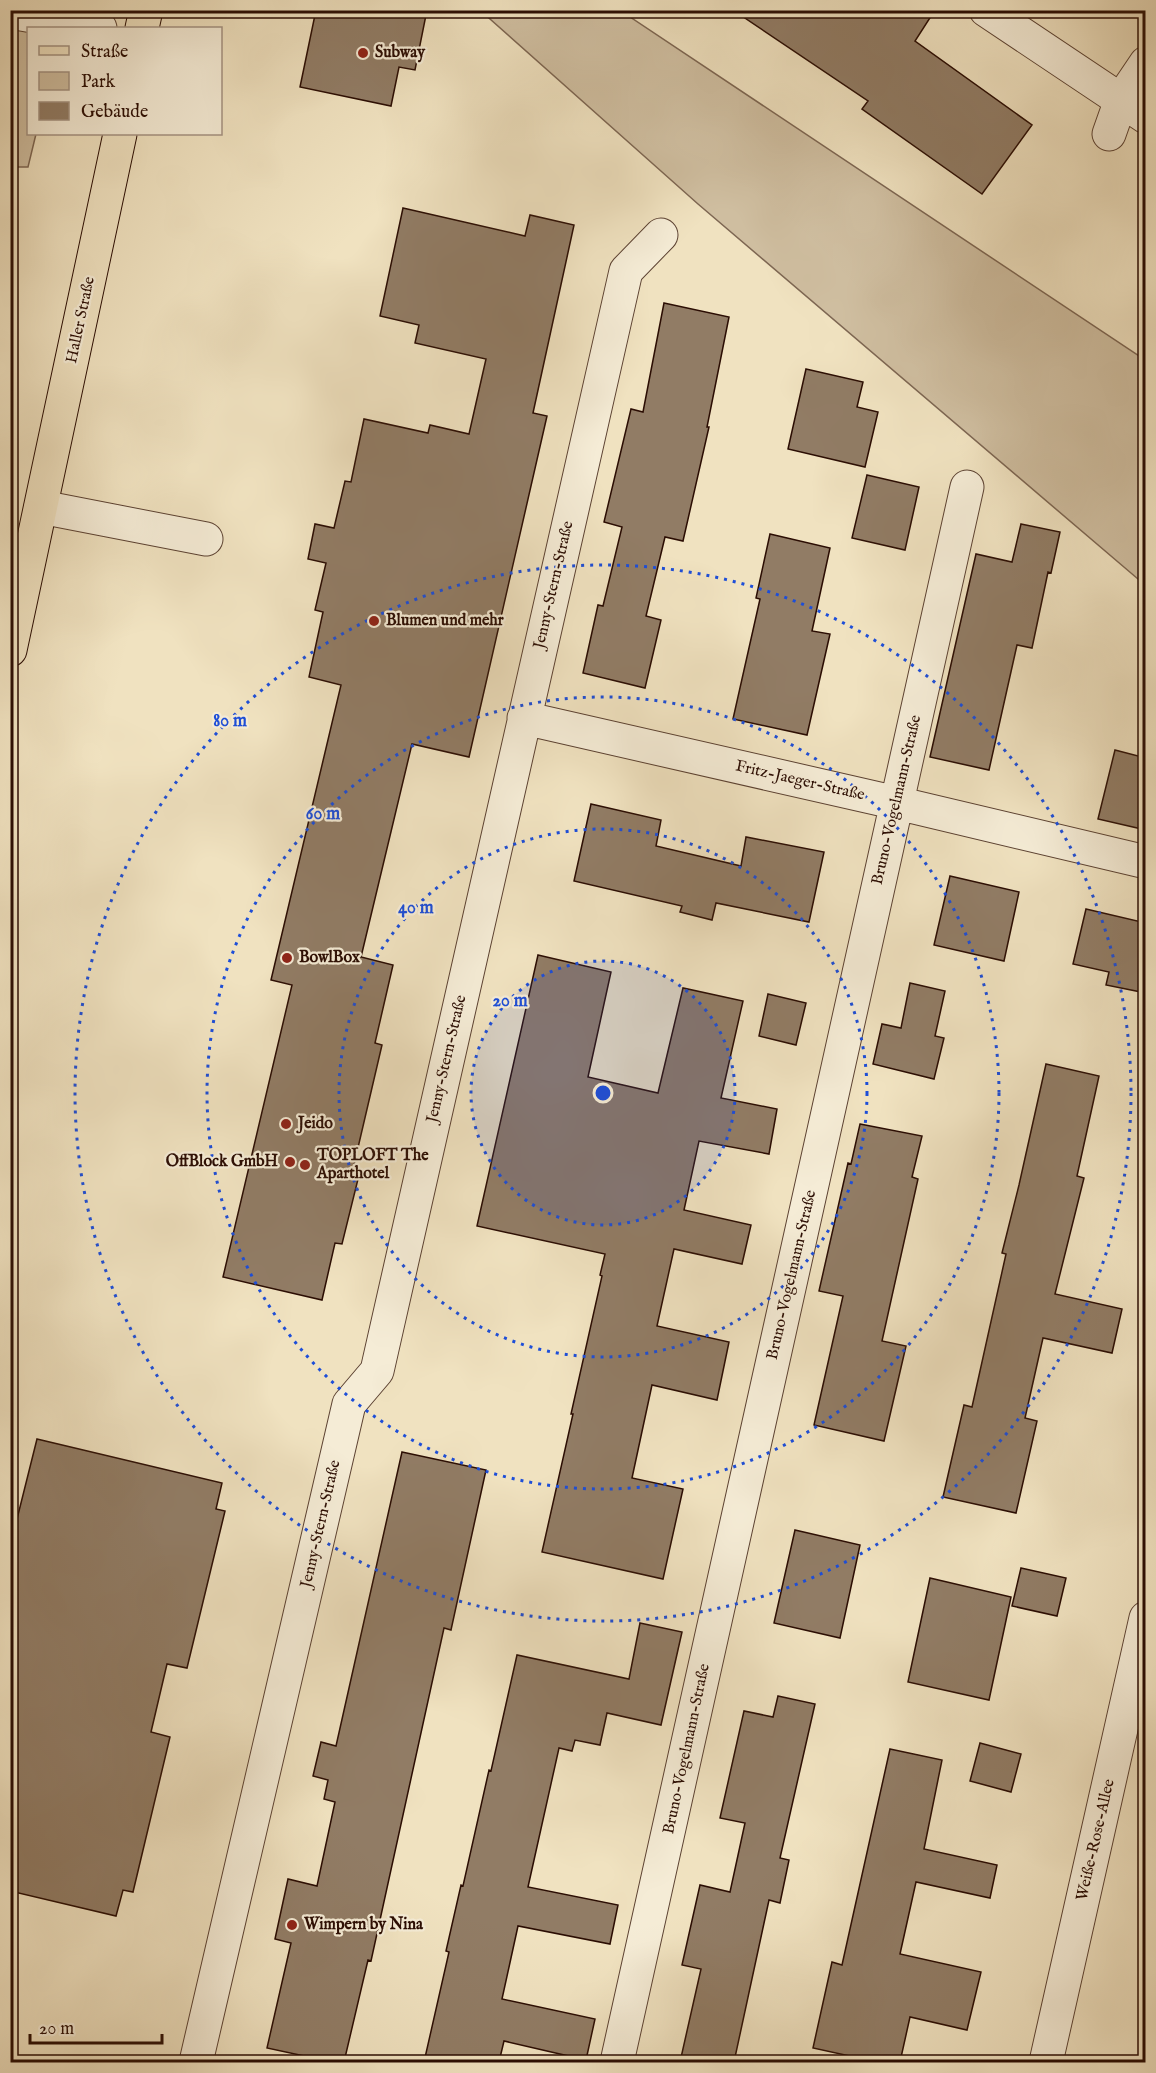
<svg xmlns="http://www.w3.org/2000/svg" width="1156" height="2073" font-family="'IM FELL English',serif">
<rect width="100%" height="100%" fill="#f0e2c0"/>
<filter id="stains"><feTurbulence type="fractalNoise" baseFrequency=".00333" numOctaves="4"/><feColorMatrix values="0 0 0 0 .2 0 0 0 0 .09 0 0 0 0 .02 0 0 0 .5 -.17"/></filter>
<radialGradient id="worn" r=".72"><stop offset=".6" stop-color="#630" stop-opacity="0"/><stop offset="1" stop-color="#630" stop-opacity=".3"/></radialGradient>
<path fill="#cfbea0" stroke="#7d6652" stroke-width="1.5" d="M 481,11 L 621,11 L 1145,360 L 1145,585 L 698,204 Z
M 11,29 L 28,31 L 28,134 L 36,134 L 28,167 L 17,167 L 11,193 Z"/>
<path fill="#917c65" stroke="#2b0d03" stroke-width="1.5" d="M 316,10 L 427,10 L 415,70 L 399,67 L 391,106 L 300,87 Z
M 733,10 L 935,10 L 915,41 L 1032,125 L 982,194 L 862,109 L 868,101 Z
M 403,208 L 525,236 L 530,215 L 574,225 L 533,413 L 547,416 L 469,757 L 412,744 L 361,957 L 393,965 L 375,1043 L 382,1045 L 353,1169 L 360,1171 L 342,1244 L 335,1243 L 322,1300 L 223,1277 L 292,985 L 271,980 L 341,685 L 309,677 L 323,612 L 315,610 L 326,563 L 308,559 L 315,524 L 334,528 L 345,481 L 351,482 L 364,419 L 428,433 L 430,425 L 469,434 L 486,359 L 415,343 L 419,325 L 380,316 Z
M 664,303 L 729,317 L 707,427 L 709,427 L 683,541 L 665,537 L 646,616 L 661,620 L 645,688 L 583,673 L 598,605 L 603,606 L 622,527 L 604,522 L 631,409 L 643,412 Z
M 806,369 L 863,382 L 857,407 L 878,412 L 865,467 L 788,449 Z
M 867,475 L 919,487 L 905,550 L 852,538 Z
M 1021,524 L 1060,532 L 1051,573 L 1048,572 L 1032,648 L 1017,645 L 989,770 L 930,757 L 976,554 L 1012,562 Z
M 770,534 L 830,548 L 812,631 L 830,634 L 807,735 L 733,719 L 760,599 L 756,598 Z
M 1115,750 L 1146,758 L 1146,830 L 1098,819 Z
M 591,804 L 661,820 L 656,846 L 741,866 L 746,837 L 824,852 L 809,922 L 716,903 L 712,920 L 680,912 L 682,906 L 574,881 Z
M 950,876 L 1019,892 L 1004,961 L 934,945 Z
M 1086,909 L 1146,923 L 1146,993 L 1106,985 L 1109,972 L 1073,964 Z
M 538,955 L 611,972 L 588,1077 L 658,1093 L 683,988 L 743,1001 L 721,1098 L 777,1109 L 769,1154 L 699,1141 L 684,1210 L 751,1225 L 742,1264 L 674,1249 L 657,1326 L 729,1342 L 717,1400 L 652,1385 L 632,1478 L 683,1489 L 663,1579 L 542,1552 L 573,1414 L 571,1414 L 602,1276 L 600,1275 L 605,1254 L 477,1226 Z
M 910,983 L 945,991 L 935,1036 L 944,1038 L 934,1079 L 873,1064 L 882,1024 L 901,1028 Z
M 768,994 L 806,1003 L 796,1045 L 759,1036 Z
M 1046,1064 L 1099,1076 L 1077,1176 L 1084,1178 L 1055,1294 L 1122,1309 L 1112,1353 L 1043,1338 L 1025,1418 L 1037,1421 L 1016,1513 L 943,1497 L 964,1405 L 972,1407 L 1006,1254 L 1002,1253 L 1019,1185 Z
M 860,1124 L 922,1136 L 912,1177 L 918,1179 L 882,1341 L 906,1346 L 884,1441 L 814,1425 L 843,1296 L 819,1291 L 848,1163 L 851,1164 Z
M 37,1439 L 222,1483 L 216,1509 L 225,1511 L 187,1668 L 167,1664 L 151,1732 L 170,1737 L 133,1892 L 123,1890 L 116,1916 L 10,1891 L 10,1547 Z
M 402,1452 L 486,1470 L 451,1630 L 444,1628 L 371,1961 L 368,1960 L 344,2062 L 332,2062 L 267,2048 L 291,1943 L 275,1939 L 288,1879 L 317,1886 L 335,1802 L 324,1799 L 328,1780 L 313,1776 L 321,1742 L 336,1746 Z
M 795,1530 L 860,1545 L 840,1638 L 774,1623 Z
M 1021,1568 L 1066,1578 L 1057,1616 L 1012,1606 Z
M 930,1578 L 1011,1597 L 989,1700 L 908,1682 Z
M 640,1623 L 682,1632 L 661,1725 L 607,1713 L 600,1745 L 575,1740 L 572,1751 L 559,1748 L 528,1887 L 618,1905 L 610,1944 L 518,1926 L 502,1999 L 595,2019 L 586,2060 L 504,2041 L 499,2062 L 424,2062 L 449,1952 L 446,1951 L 461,1885 L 463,1886 L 489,1770 L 491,1771 L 517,1655 L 629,1679 Z
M 778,1696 L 815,1704 L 780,1858 L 789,1860 L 780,1903 L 769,1900 L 734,2062 L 680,2062 L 701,1969 L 682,1965 L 700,1885 L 730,1892 L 745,1823 L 720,1818 L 744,1711 L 773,1717 Z
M 980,1743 L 1021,1754 L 1011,1792 L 970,1781 Z
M 890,1749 L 942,1760 L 924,1849 L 997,1865 L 990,1898 L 916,1882 L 900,1954 L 981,1972 L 967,2030 L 910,2017 L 900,2062 L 877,2062 L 813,2048 L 832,1962 L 842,1965 Z"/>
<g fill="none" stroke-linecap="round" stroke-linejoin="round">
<g stroke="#5c4232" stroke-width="35">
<path id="minor" d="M 986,10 L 1146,117
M 10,12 L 100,28
M 1109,134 L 1121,100 L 1146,63
M 41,507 L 206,539
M 524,718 L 897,803 L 1146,862
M 196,2062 L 349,1404 L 377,1371 L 626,271 L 661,235
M 617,2062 L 967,487
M 1046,2062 L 1146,1618"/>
</g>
<g stroke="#2b0d03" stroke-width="35">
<path id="major" d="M 142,28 L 146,10
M 10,650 L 120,134"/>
</g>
<use href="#minor" stroke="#f5ecd6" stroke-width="33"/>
<use href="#major" stroke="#f0e2c0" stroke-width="33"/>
</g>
<circle cx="603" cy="1093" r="132" fill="#1d4ed8" fill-opacity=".12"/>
<g fill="none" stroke="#1d4ed8" stroke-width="3" stroke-dasharray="3 6">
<circle cx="603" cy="1093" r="132"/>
<circle cx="603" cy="1093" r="264"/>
<circle cx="603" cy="1093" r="396"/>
<circle cx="603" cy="1093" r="528"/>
</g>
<g fill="#8f2418" stroke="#f5ecd6" stroke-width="2">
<circle cx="363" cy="53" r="6"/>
<circle cx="374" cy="621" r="6"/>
<circle cx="287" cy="958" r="6"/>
<circle cx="286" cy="1124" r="6"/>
<circle cx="290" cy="1162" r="6"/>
<circle cx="305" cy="1165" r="6"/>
<circle cx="292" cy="1925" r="6"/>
</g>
<g text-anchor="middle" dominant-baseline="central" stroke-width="4.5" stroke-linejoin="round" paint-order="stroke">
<g font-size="16" font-weight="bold" fill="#2b0d03" stroke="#f5ecd6" text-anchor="start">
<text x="375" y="53">Subway</text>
<text x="386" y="621">Blumen und mehr</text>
<text x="299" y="958">BowlBox</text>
<text x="298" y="1124">Jeido</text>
<text x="317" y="1156">TOPLOFT The<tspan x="317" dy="18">Aparthotel</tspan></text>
<text x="278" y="1162" text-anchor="end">OffBlock GmbH</text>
<text x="304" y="1925">Wimpern by Nina</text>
</g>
<g font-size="16" fill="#2b0d03" stroke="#f5ecd6">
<text transform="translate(81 320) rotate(-78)">Haller Straße</text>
<text transform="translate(554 585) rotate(-77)">Jenny-Stern-Straße</text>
<text transform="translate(800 781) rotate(13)">Fritz-Jaeger-Straße</text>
<text transform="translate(897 800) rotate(-77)">Bruno-Vogelmann-Straße</text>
<text transform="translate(447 1059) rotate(-77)">Jenny-Stern-Straße</text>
<text transform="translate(792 1275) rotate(-77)">Bruno-Vogelmann-Straße</text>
<text transform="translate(321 1524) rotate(-77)">Jenny-Stern-Straße</text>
<text transform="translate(687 1749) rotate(-78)">Bruno-Vogelmann-Straße</text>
<text transform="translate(1096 1840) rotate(-77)">Weiße-Rose-Allee</text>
</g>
</g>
<circle cx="603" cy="1093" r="9" fill="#1d4ed8" stroke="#f5ecd6" stroke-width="3"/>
<g font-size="18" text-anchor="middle" font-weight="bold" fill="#1d4ed8" stroke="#f5ecd6" stroke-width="4.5" stroke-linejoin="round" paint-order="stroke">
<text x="230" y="726">80 m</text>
<text x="323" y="819">60 m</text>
<text x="416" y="913">40 m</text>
<text x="510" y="1006">20 m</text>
</g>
<rect width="1156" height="2073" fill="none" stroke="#f0e2c0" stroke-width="36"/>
<rect x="12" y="12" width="1132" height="2049" fill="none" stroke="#2b0d03" stroke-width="3"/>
<rect x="18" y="18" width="1120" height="2037" fill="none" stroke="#2b0d03" stroke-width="1.5"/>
<rect x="27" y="27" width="195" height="108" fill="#f5ecd6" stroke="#a49382" stroke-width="1.5"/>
<rect x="39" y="46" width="30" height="9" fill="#f0e2c0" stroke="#a49382" stroke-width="1.5"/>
<text x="81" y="57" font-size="18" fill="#2b0d03">Straße</text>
<rect x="39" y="72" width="30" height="18" fill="#cfbea0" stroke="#a49382" stroke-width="1.5"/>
<text x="81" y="87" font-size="18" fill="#2b0d03">Park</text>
<rect x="39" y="102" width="30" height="18" fill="#917c65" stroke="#a49382" stroke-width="1.5"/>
<text x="81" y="117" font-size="18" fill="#2b0d03">Gebäude</text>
<path d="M30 2034v9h132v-9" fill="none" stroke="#2b0d03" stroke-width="3"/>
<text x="39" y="2034" font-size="18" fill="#2b0d03" stroke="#f5ecd6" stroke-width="4.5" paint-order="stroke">20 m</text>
<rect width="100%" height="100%" filter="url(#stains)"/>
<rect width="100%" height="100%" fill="url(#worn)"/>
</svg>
